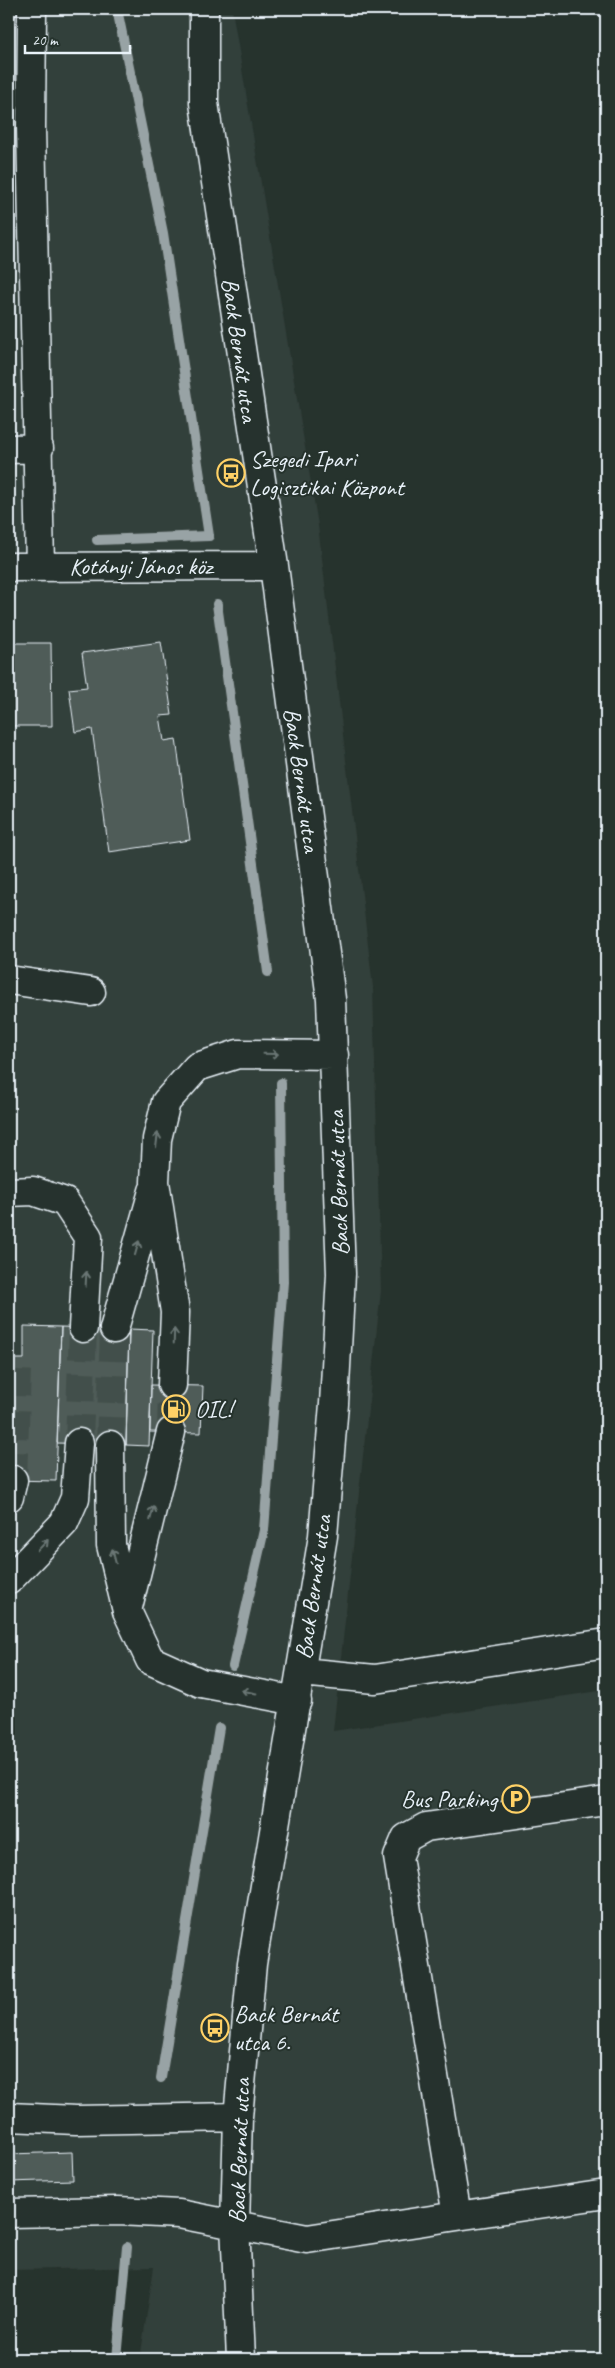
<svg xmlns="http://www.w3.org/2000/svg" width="615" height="2368" font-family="Caveat,sans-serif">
<rect width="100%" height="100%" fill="#26332d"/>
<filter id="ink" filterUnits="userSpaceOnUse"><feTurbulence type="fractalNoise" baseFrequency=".02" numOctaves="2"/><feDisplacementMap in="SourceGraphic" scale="10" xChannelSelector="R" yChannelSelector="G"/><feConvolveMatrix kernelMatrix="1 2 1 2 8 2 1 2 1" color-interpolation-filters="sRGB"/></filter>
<g filter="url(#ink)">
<path fill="#333f3a" d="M 9,9 L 232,9 L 318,525 L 373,987 L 381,1291 L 333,1731 L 606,1690 L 606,2359 L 140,2359 L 154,2267 L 9,2270 Z"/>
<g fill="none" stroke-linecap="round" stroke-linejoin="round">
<path stroke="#98a3a5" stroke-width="10" d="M 97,540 L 209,536 L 163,233 L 117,9
M 217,604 L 268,972
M 233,1666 L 264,1530 L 283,1282 L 281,1083
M 161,2078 L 219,1728
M 117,2359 L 127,2247"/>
</g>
<path fill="#505c59" stroke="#e8f1f8" d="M 161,642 L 172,715 L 160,716 L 164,741 L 176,739 L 190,840 L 109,852 L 92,729 L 75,732 L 69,689 L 87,687 L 82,653 Z
M 9,643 L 51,643 L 52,726 L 9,726 Z
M 24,1326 L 61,1327 L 56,1481 L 9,1480 L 9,1359 L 24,1359 Z
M 61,1327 L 129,1329 L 126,1445 L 57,1443 Z
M 129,1329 L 153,1330 L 149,1446 L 126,1445 Z
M 151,1385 L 203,1386 L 201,1433 L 150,1432 Z
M 72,2152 L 73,2180 L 9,2182 L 9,2154 Z"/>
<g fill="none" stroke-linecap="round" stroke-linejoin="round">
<path stroke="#43504b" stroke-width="28" stroke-dasharray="28 14" stroke-linecap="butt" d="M 171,1432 L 172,1385
M 79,1443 L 83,1328
M 110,1445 L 114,1329
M 13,1480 L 17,1370"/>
<g stroke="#e8f1f8" stroke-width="31">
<path id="minor" d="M 32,9 L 31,127 L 40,566
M 204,9 L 204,103 L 274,566 L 331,999 L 341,1274 L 334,1404 L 323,1536 L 252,1964 L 238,2117 L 235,2224 L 241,2359
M 9,449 L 39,448
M 9,567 L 274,566
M 9,980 L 91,992
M 9,1192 L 33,1191 L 65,1202 L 88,1237 L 83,1328
M 114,1329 L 153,1191
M 172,1385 L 175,1312 L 155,1182 L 157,1139 L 166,1102 L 197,1067 L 238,1054 L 334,1055
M 110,1445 L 111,1545 L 127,1611 L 150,1660 L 201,1683 L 297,1701
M 9,1497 L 13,1480
M 9,1580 L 64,1523 L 75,1498 L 79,1443
M 128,1607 L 171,1432
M 301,1672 L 375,1679 L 606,1643
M 9,2117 L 76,2120 L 238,2117
M 9,2213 L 118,2211 L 179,2214 L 307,2239 L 457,2216 L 398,1857 L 406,1838 L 426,1827 L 606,1801
M 457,2216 L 606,2194"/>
</g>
<use href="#minor" stroke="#26332d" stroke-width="28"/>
</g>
<defs><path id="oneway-shaft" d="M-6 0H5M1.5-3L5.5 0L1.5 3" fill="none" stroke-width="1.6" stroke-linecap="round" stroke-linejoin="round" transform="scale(1.25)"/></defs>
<g stroke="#6a7674">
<use href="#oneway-shaft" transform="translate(271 1054) rotate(1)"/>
<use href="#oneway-shaft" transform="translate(157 1140) rotate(-83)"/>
<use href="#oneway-shaft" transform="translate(137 1248) rotate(-74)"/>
<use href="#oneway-shaft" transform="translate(86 1279) rotate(-87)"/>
<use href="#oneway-shaft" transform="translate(174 1336) rotate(-88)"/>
<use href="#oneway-shaft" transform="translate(152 1513) rotate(-76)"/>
<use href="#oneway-shaft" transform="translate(43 1545) rotate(-46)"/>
<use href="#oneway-shaft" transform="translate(114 1556) rotate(-104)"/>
<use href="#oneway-shaft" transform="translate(249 1692) rotate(-169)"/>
</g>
</g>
<defs>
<g id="bus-ring" transform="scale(1.4375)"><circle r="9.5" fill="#26332d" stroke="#ffd166" stroke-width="1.5"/><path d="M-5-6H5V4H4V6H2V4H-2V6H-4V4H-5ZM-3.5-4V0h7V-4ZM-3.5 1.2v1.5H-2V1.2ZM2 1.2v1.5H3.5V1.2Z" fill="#ffd166"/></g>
<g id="fuel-ring" transform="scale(1.4375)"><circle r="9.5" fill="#26332d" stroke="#ffd166" stroke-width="1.5"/><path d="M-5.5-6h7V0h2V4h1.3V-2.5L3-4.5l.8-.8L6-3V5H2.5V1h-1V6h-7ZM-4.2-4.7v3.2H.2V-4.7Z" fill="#ffd166"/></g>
<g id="parking-ring" transform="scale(1.4375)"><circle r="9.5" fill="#26332d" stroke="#ffd166" stroke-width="1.5"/><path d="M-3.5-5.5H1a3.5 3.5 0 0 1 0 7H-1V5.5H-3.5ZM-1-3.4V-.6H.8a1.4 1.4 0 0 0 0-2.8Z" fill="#ffd166"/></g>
</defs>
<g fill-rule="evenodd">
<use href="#bus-ring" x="231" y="473"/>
<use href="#fuel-ring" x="176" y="1409"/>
<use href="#parking-ring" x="516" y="1799"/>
<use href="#bus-ring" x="215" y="2028"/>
</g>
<g text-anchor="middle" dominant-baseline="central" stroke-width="4" stroke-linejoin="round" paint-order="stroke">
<g font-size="24" fill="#e8f1f8" stroke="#26332d">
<text transform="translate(240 350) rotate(82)">Back Bernát utca</text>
<text x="141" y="566">Kotányi János köz</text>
<text transform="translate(302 780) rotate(82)">Back Bernát utca</text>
<text transform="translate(338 1183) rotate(-92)">Back Bernát utca</text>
<text transform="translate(313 1587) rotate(-82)">Back Bernát utca</text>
<text transform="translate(239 2151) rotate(-88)">Back Bernát utca</text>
</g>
<g font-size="24" fill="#e8f1f8" stroke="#26332d" text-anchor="start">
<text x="250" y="459">Szegedi Ipari<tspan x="250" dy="28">Logisztikai Központ</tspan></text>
<text x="195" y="1409">OIL!</text>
<text x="497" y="1799" text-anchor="end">Bus Parking</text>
<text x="234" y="2014">Back Bernát<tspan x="234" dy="28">utca 6.</tspan></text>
</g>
</g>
<rect width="615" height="2368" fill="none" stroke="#26332d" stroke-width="30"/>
<rect x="15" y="15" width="585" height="2338" fill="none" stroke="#e8f1f8" stroke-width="2" filter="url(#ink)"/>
<path d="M25 45v8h105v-8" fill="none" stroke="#e8f1f8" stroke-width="2.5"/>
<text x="32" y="45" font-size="15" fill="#e8f1f8" stroke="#26332d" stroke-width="4" paint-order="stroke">20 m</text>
</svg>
